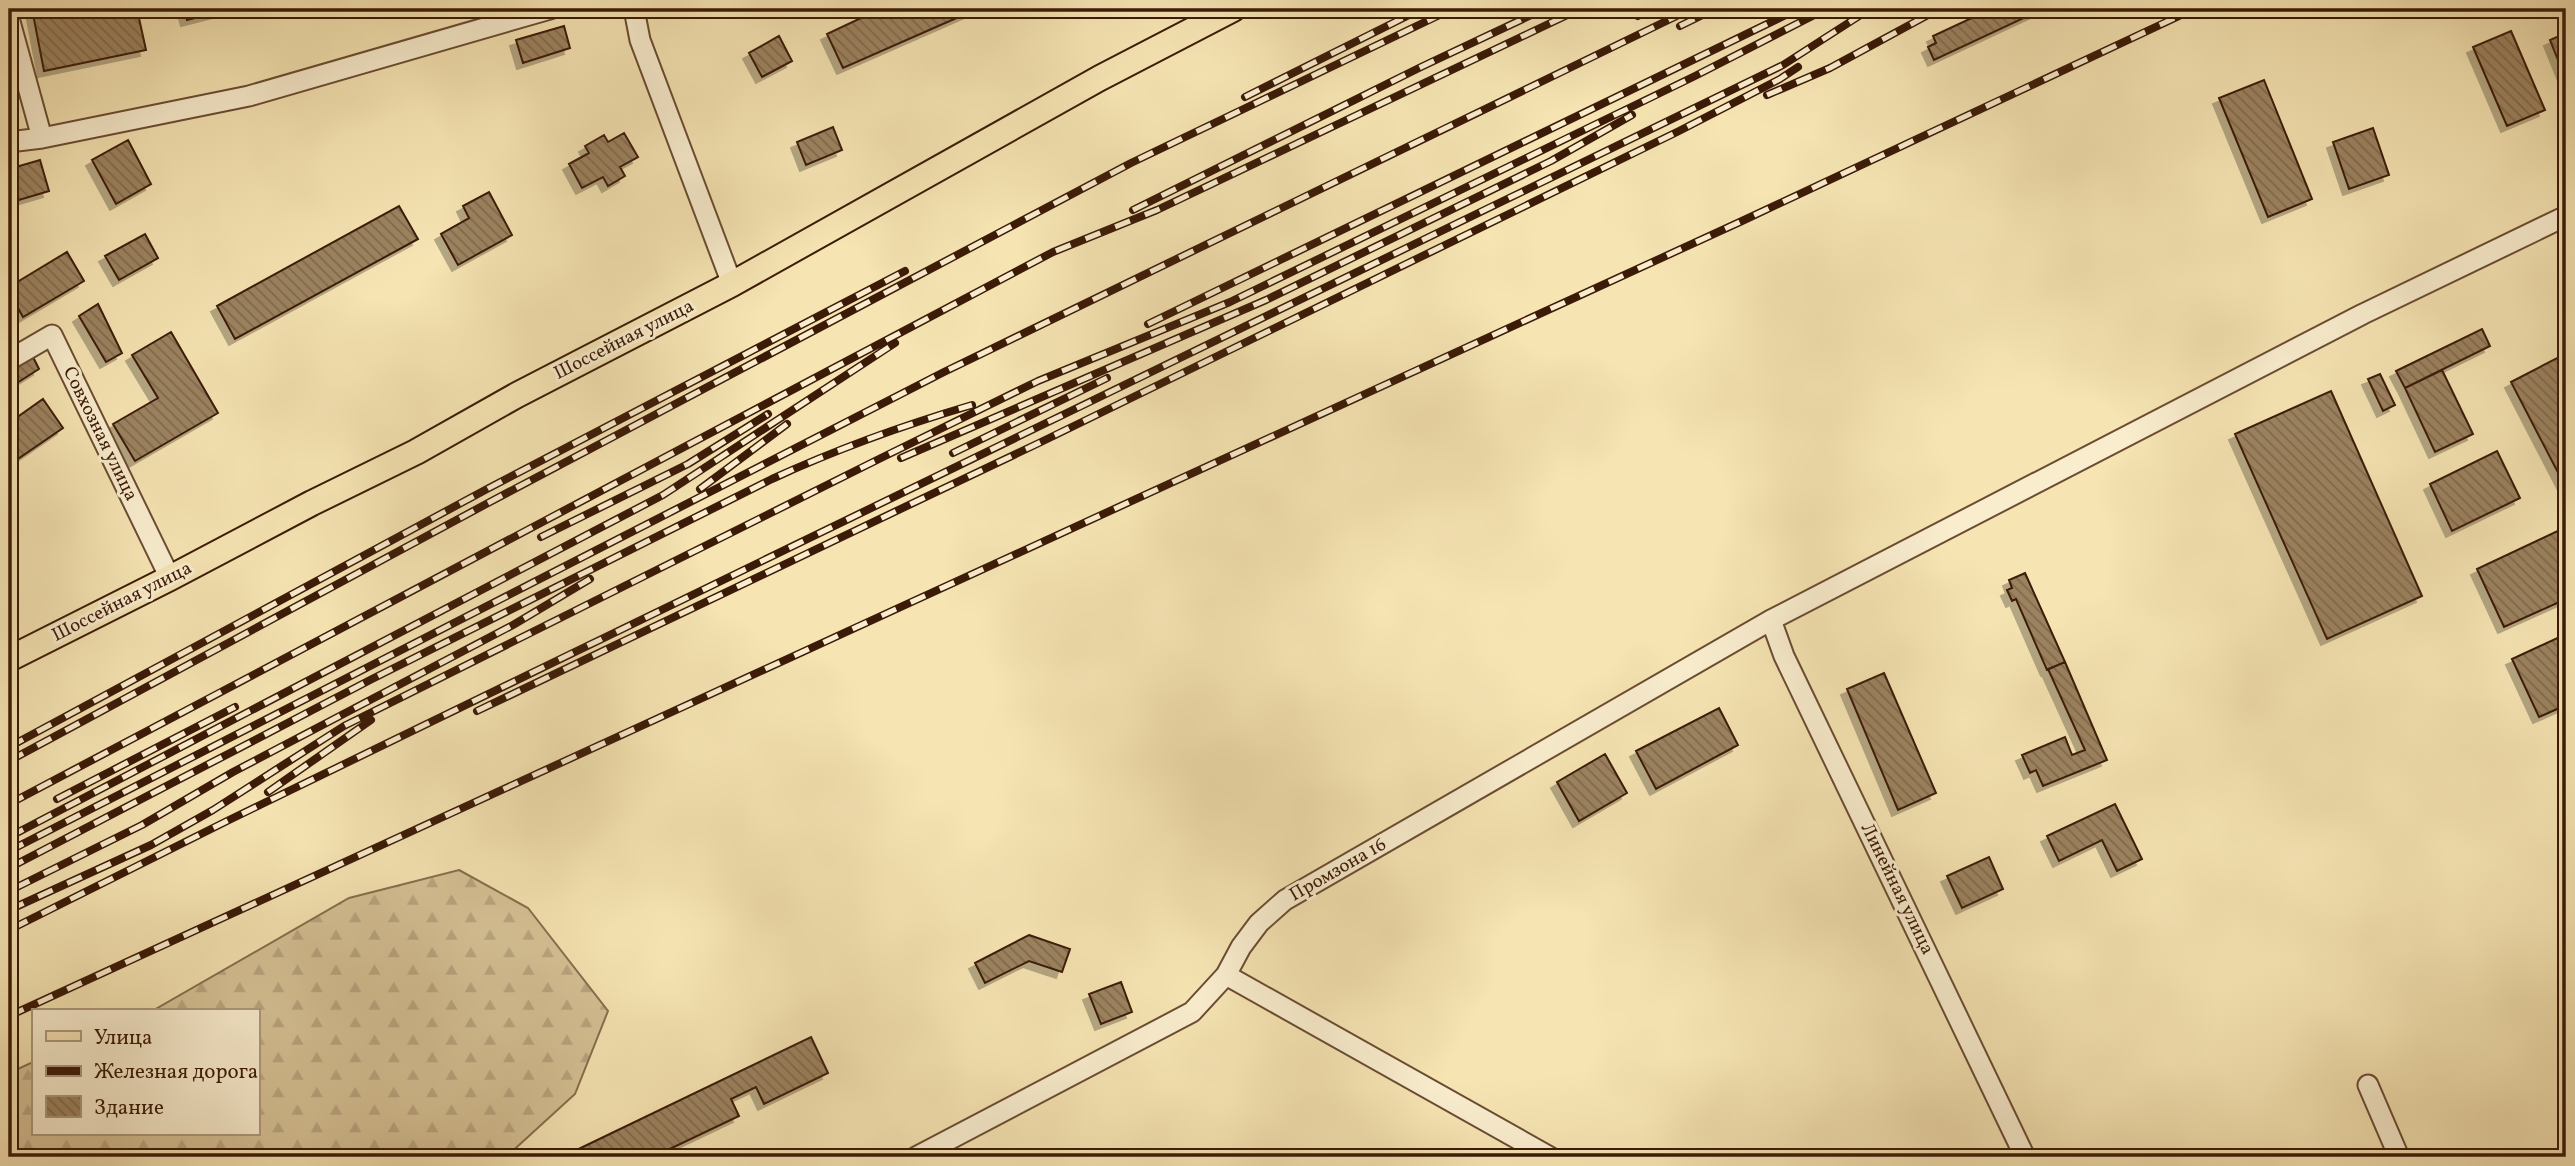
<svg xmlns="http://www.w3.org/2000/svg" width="2575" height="1166" font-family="Vollkorn,serif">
<defs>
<pattern id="forest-firs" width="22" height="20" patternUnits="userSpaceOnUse" patternTransform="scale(1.75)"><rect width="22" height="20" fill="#d6c296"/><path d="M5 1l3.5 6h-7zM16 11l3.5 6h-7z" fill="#b9a680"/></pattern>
<pattern id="building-back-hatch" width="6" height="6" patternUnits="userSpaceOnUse" patternTransform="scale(1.75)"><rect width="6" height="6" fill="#9c8360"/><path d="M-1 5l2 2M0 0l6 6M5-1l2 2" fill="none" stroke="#806a4d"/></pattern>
<filter id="shadow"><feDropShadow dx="-6" dy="6" stdDeviation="0" flood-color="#0004"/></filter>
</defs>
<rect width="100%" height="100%" fill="#f6e4b3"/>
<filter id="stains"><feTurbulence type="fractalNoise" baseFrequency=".00286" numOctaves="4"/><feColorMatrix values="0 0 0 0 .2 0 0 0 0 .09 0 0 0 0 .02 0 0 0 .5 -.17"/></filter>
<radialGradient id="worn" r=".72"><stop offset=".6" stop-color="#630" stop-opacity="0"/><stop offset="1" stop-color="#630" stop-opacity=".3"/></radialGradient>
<path fill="url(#forest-firs)" stroke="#886e4e" stroke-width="2" d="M 459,870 L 528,908 L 608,1011 L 575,1094 L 506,1157 L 9,1157 L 9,1073 L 33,1062 L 33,1133 L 257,1133 L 257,1010 L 154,1010 L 349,898 Z"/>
<path fill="url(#building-back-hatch)" stroke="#3b1a07" stroke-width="2" filter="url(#shadow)" d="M 59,9 L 137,9 L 146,50 L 44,71 L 33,14 Z
M 184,9 L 230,9 L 187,20 Z
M 880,9 L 977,9 L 843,68 L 827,34 Z
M 1991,9 L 2043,9 L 1934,60 L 1928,47 L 1936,43 L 1933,36 Z
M 564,26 L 570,48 L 523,63 L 516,40 Z
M 2511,31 L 2545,110 L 2507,126 L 2473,47 Z
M 2566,33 L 2566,80 L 2550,40 Z
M 779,36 L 792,61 L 762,77 L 749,53 Z
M 2264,80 L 2312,199 L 2268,217 L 2219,98 Z
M 833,127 L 842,150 L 806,165 L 797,142 Z
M 2373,128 L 2389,175 L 2349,189 L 2333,142 Z
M 624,133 L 638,157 L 620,167 L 625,176 L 608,186 L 603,177 L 582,188 L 569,164 L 589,153 L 585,146 L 604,135 L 608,142 Z
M 128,140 L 151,184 L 116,204 L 92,160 Z
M 40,160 L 49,191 L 9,203 L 9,169 Z
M 489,192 L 512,235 L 458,265 L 441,234 L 469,218 L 463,206 Z
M 399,206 L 418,239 L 235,339 L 217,306 Z
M 145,234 L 158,258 L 119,280 L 105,256 Z
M 67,252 L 84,281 L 23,317 L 9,292 L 9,287 Z
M 98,304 L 122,353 L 106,362 L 79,316 Z
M 2482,329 L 2490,346 L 2405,388 L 2396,371 Z
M 171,332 L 218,413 L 135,461 L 113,424 L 158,398 L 132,355 Z
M 32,355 L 39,369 L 9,388 L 9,369 Z
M 2563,355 L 2566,361 L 2566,488 L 2511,382 Z
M 2442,370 L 2473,434 L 2435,452 L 2405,388 Z
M 2380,374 L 2395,405 L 2383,411 L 2368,379 Z
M 2331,391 L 2422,596 L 2327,639 L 2235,434 Z
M 2331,391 L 2422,596 L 2327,639 L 2235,434 Z
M 43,399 L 63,428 L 9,465 L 9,423 Z
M 2497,451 L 2520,498 L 2452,531 L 2430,484 Z
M 2566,527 L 2566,599 L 2504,627 L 2477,569 Z
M 2025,573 L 2065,662 L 2047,670 L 2016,599 L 2012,601 L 2007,590 L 2012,588 L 2009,580 Z
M 2566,634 L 2566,705 L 2539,717 L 2512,659 Z
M 2065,662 L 2107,760 L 2043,786 L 2036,770 L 2030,773 L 2022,755 L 2065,737 L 2072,755 L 2085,750 L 2048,669 Z
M 1884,673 L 1936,793 L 1898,810 L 1847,689 Z
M 1884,673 L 1936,793 L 1898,810 L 1847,689 Z
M 1719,708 L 1738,745 L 1656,789 L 1636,751 Z
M 1605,754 L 1627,793 L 1579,821 L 1557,782 Z
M 2115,804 L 2142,859 L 2117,871 L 2102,840 L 2059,861 L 2047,836 Z
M 1989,857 L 2003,889 L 1962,908 L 1947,876 Z
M 1029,935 L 1070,949 L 1062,972 L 1029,961 L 985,983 L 975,963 Z
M 1121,982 L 1132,1012 L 1101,1024 L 1089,994 Z
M 811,1037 L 828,1073 L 764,1104 L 756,1087 L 731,1099 L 739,1116 L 653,1157 L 562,1157 Z"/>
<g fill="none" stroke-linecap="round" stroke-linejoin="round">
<g stroke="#6a4c32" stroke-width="23">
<path id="minor" d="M 634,9 L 640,40 L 732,284
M 9,18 L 42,138
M 9,142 L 42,138 L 249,96 L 550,9
M 9,360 L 52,335 L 170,578
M 1771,620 L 1784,656 L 2025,1157
M 1226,975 L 1550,1157
M 2368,1085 L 2399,1157
M 916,1157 L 1192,1012 L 1226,975 L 1241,947 L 1259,923 L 1285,900 L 1771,620 L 2363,314 L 2566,216"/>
</g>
<g stroke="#3b1a07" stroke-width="28">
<path id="major" d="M 9,659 L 170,578 L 312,503 L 416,452 L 517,395 L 732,284 L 1100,78 L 1233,9"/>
</g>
<use href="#minor" stroke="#f9edce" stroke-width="19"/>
<use href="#major" stroke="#f6e4b3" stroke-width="24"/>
<g stroke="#3b1a07" stroke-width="8">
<path id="rail" d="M 1638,16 L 1653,9
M 1680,26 L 1715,9
M 1767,95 L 1830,68 L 1939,9
M 1245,97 L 1421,9
M 1133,210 L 1421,67 L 1544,9
M 1148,324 L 1798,9
M 953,453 L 1107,378
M 901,458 L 1266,300 L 1551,161 L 1632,115
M 700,489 L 787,424
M 541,537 L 688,464 L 768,414
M 477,711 L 1041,442 L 1679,131 L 1780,79 L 1798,67
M 9,747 L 487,489 L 905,271
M 9,761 L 488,503 L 1131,163 L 1452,9
M 268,792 L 371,720
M 57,799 L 235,707
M 9,804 L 1053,252 L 1157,210 L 1580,9
M 9,837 L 663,495 L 895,343
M 9,851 L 944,372 L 1691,9
M 9,868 L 372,679 L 772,479 C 837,449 904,425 972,405
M 15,888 L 142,825 L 233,772 L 513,625 L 590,579
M 9,910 L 151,845 L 213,810 L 344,726 L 879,459 L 1038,381 L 1230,302 L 1695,76 L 1826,9
M 13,928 L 227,821 L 1783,65 L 1870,9
M 9,1016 L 1742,221 L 2194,9"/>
</g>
<use href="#rail" stroke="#f9edce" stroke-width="5" stroke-dasharray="16" stroke-linecap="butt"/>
</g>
<g text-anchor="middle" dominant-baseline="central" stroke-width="6" stroke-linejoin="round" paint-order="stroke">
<g font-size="19" fill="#3b1a07" stroke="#f9edce">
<text transform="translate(624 340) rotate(-27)">Шоссейная улица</text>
<text transform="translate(100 434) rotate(64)">Совхозная улица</text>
<text transform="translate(122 602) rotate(-27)">Шоссейная улица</text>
<text transform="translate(1338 870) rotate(-30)">Промзона 16</text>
<text transform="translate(1897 889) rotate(64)">Линейная улица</text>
</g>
</g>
<rect width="2575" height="1166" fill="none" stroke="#f6e4b3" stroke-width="35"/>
<rect x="10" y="10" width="2554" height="1145" fill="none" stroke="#3b1a07" stroke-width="3.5"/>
<rect x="18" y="18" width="2540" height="1131" fill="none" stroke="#3b1a07" stroke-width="2"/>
<rect x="32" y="1009" width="228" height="126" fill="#f9edce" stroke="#ad997e" stroke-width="2"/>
<rect x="46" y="1031" width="35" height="10" fill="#f6e4b3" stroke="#ad997e" stroke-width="2"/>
<text x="94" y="1044" font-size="21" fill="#3b1a07">Улица</text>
<rect x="46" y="1066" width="35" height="10" fill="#3b1a07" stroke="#ad997e" stroke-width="2"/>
<text x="94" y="1078" font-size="21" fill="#3b1a07">Железная дорога</text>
<rect x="46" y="1096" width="35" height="21" fill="url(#building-back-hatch)" stroke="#ad997e" stroke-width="2"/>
<text x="94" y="1114" font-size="21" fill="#3b1a07">Здание</text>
<rect width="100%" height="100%" filter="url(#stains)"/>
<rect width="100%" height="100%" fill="url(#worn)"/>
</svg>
